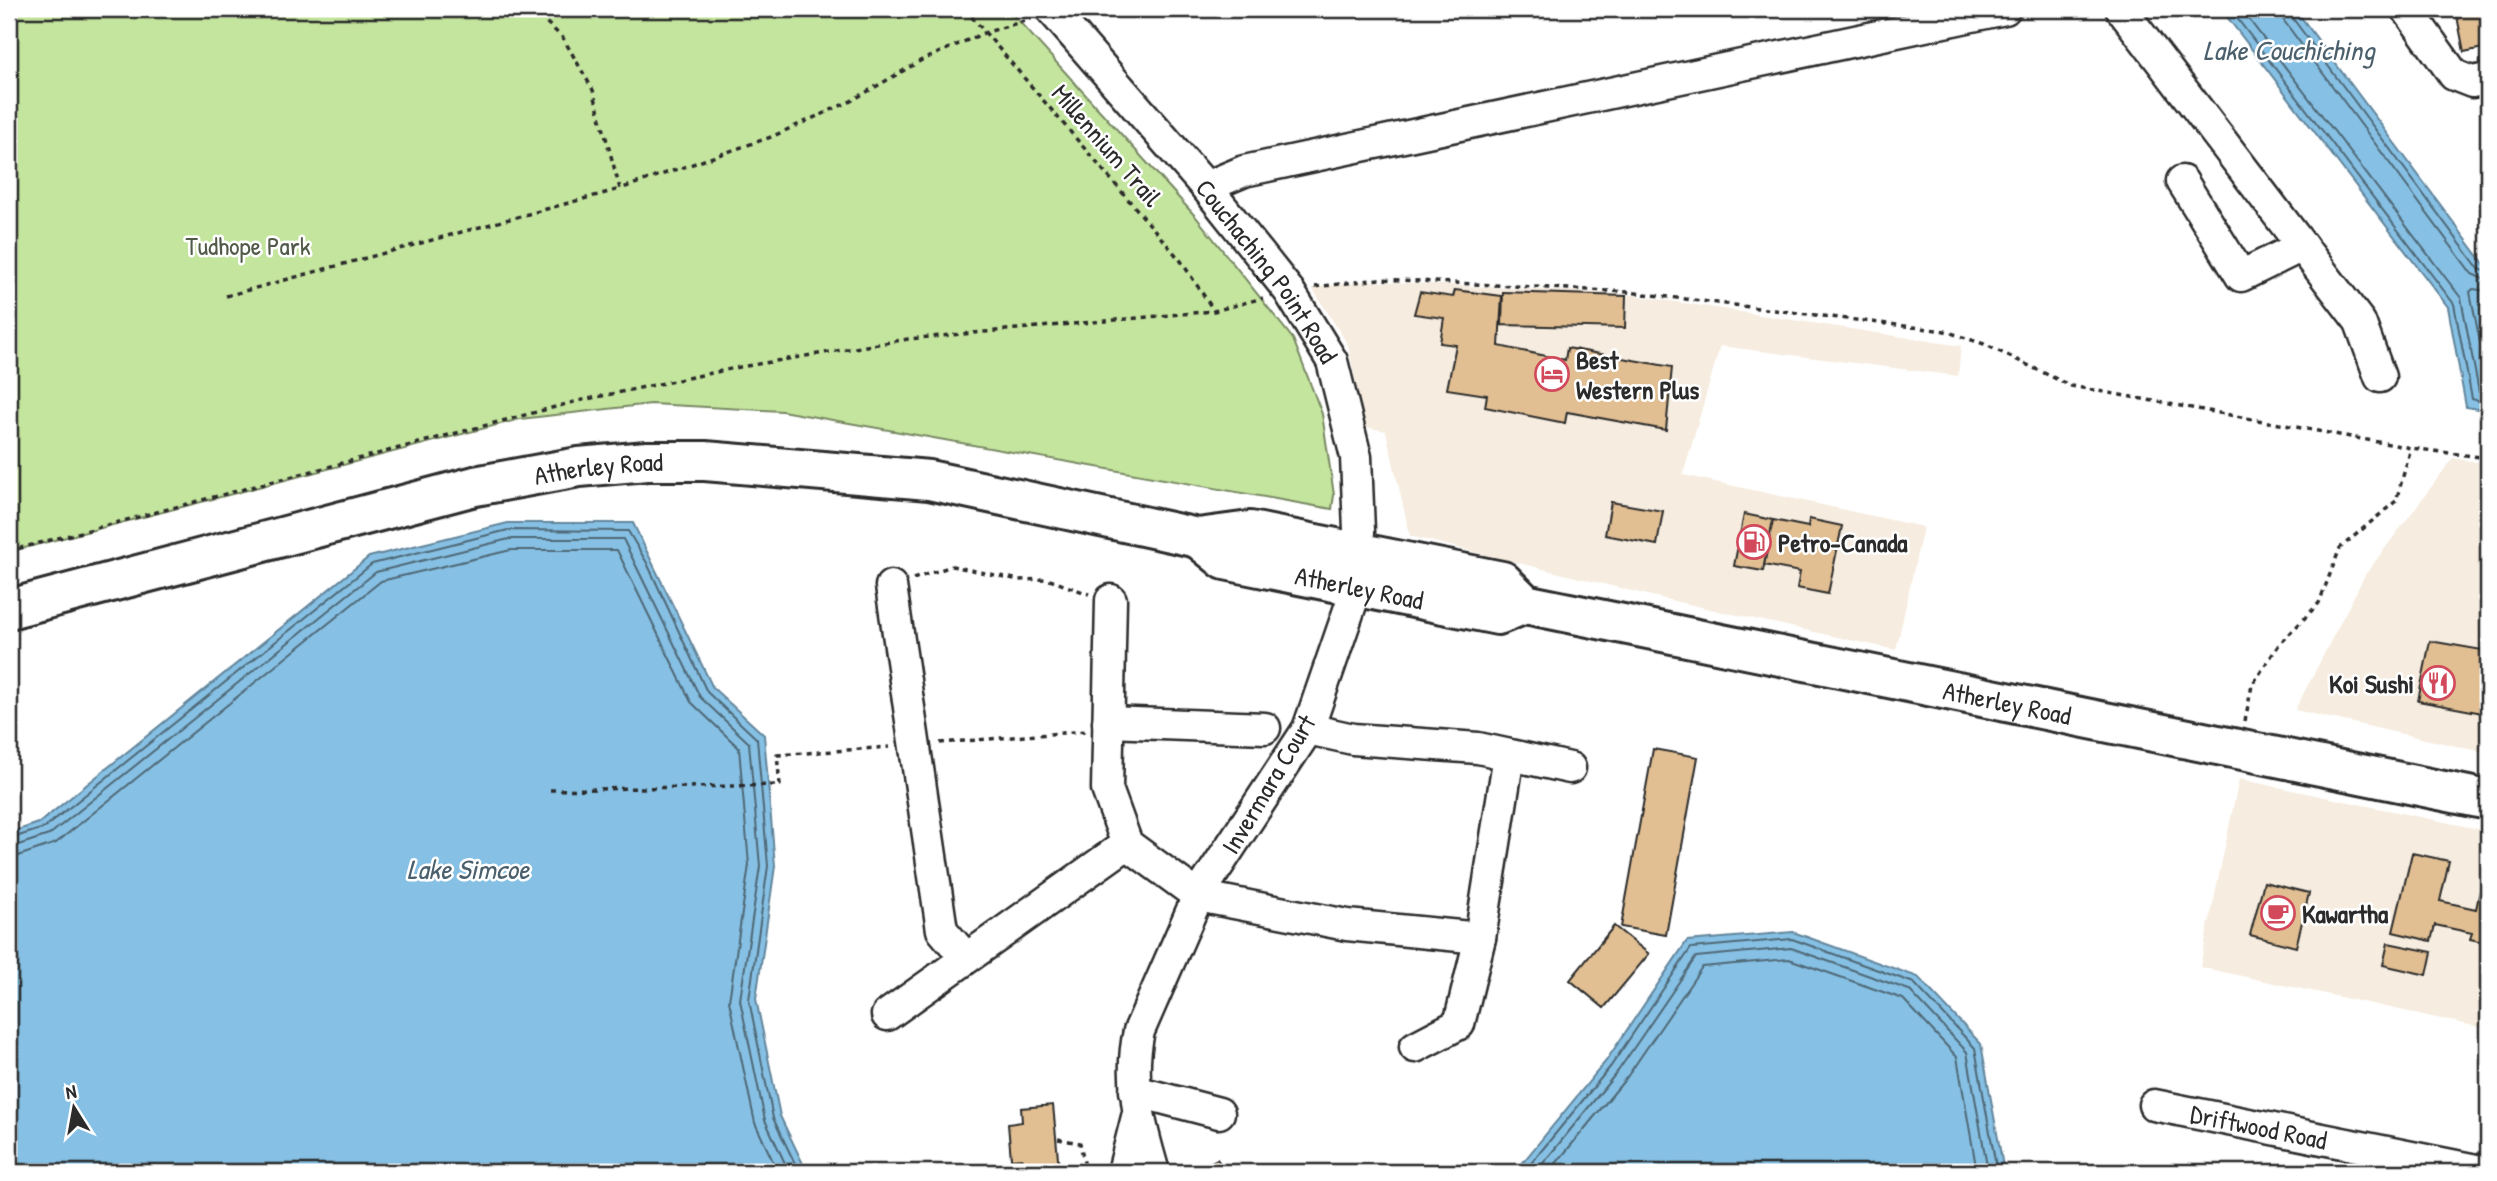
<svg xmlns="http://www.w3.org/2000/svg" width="2497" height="1181" font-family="'Patrick Hand',sans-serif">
<rect width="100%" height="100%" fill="#fff"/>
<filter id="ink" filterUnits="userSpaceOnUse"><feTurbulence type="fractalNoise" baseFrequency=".0143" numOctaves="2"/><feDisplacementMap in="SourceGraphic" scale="14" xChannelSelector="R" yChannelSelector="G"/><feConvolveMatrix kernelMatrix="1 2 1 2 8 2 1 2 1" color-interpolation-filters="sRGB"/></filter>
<g filter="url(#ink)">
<path fill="#f6ecdf" d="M 1369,281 L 1625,294 L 1961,346 L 1958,376 L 1720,346 L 1683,475 L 1923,527 L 1896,650 L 1656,597 L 1410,536 L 1386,431 L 1365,427 L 1348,345 L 1312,288 Z
M 2453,458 L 2488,464 L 2488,753 L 2295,710 L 2365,575 Z
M 2239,779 L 2488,831 L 2488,1029 L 2200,967 Z"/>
<path fill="#c4e59e" stroke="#788864" stroke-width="2" d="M 9,9 L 1008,9 L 1196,217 L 1293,339 L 1322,414 L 1334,495 L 1332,509 L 782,411 L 651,404 L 520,419 L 9,552 Z"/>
<path fill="#86c1e5" stroke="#62859b" stroke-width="2" d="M 2221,9 L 2295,9 L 2488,269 L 2488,411 L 2466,407 L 2448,307 Z
M 508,523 L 633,523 L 713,688 L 764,735 L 775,866 L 756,999 L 780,1116 L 807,1172 L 9,1172 L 9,833 L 39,823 L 369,557 Z
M 1793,932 L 1918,977 L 1981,1044 L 2004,1172 L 1515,1172 L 1606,1061 L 1687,941 Z"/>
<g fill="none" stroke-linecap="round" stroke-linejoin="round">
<path stroke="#4f6775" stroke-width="2" d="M 2230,9 L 2454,304 L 2472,399 L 2488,404
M 2241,9 L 2461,298 L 2479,392 L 2488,395
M 2281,9 L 2284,21 L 2472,274 L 2488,281
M 2290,9 L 2291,16 L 2479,269 L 2488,272
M 2488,291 L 2473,289 L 2470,292 L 2488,382
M 9,839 L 44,828 L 372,564 L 508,530 L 628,531 L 647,563 L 707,692 L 757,739 L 768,866 L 749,1000 L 773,1118 L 799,1172
M 9,848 L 49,835 L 376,572 L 509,539 L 623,539 L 700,697 L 749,743 L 760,866 L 740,1000 L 765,1120 L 789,1172
M 9,859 L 56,843 L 381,581 L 511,550 L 617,550 L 691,702 L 739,748 L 749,865 L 729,1001 L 755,1123 L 778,1172
M 1524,1172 L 1611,1066 L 1691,948 L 1792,939 L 1914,983 L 1975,1048 L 1997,1172
M 1536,1172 L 1618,1071 L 1696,957 L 1791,948 L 1909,990 L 1967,1052 L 1988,1172
M 1549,1172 L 1627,1077 L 1702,967 L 1789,959 L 1903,999 L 1957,1057 L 1977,1172"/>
</g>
<path fill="#e1bf93" stroke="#2b2b2b" stroke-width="2" d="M 2488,10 L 2488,47 L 2464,52 L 2457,16 Z
M 1455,290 L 1502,296 L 1499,346 L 1565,360 L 1567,348 L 1672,367 L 1666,430 L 1567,412 L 1565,423 L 1485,407 L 1487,395 L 1447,389 L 1456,345 L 1440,343 L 1444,318 L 1414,314 L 1420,292 L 1453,297 Z
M 1503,292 L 1626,296 L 1625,328 L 1502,325 Z
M 1611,502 L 1663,511 L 1657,545 L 1605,535 Z
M 1744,514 L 1773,520 L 1763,571 L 1734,566 Z
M 1809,519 L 1842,526 L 1828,594 L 1797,588 L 1800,572 L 1764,565 L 1773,520 L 1808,527 Z
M 2430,641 L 2488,651 L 2488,714 L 2418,701 Z
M 1653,749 L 1698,757 L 1666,935 L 1621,927 Z
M 2412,853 L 2449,861 L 2440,901 L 2476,909 L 2481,886 L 2488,888 L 2488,943 L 2470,939 L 2472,933 L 2435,925 L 2431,941 L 2393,932 Z
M 2264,882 L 2309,893 L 2296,947 L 2250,935 Z
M 1614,926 L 1649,954 L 1604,1008 L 1570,980 Z
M 2388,943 L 2432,952 L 2427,975 L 2383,965 Z
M 1053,1105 L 1059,1169 L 1023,1172 L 1022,1158 L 1011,1159 L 1008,1124 L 1022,1122 L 1021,1108 Z
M 1217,1159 L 1226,1172 L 1193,1172 Z"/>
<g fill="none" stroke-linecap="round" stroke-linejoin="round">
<g stroke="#2b2b2b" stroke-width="35">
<g id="minor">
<path id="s1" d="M 1051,9 L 1206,187 L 1289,291 L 1332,361 L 1356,457 L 1359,531 L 1357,587 L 1308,729 L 1198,896 L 1139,1031 C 1128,1080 1140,1125 1154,1172"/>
<path d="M 2121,9 L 2360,322 L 2380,377"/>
<path d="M 2407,9 L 2454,75 L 2472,82 L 2488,79"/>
<path d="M 2182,181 L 2241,276 L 2302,246"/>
<path d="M 1206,187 L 1244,171 L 2005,9"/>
<path d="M 891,586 L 942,930 L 965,957"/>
<path d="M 1111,600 L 1107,789 L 1127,844 L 1198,896 L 1347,925 L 1480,938"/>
<path d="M 1108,722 L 1265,728"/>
<path d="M 1308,729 L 1353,739 L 1478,748 L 1570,768"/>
<path d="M 887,1015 L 1127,844"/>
<path d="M 1415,1047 L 1459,1024 L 1480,938 L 1509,755"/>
<path d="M 1135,1091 L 1219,1113"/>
<path id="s2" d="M 2154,1105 L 2486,1172"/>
<path d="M 1123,1172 L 1137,1117"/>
</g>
</g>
<g stroke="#2b2b2b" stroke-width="44">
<g id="highway">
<path id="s3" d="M 1198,538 L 1225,560 L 1498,615 L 1525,604"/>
<path id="s4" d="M 9,609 L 475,486 L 579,467 L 647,461 L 705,461 L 929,480 L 1198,538 L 1250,531 L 1502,581 L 1525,604 L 2488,800"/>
</g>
</g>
<path stroke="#2b2b2b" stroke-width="3.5" stroke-dasharray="5 5" stroke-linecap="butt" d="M 532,9 L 563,38 L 593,90 L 620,189 L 771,137 L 851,101 L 920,61 L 984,33 L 1031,19
M 965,9 L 1181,261 L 1214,311
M 1315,287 L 1379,279 L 1628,292 L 1945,331 L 1984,344 L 2071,386 L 2411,448 L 2488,458
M 226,296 L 620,189
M 9,551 L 578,401 L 740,367 L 908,339 L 1214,311 L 1263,298
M 913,579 L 952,566 L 1019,580 L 1047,579 L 1089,594
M 2245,721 L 2252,685 L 2278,646 L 2319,603 L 2340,548 L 2396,501 L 2411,448
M 940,743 L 1086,731
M 550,790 L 780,785 L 777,755 L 890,747
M 1058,1139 L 1080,1143 L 1086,1172"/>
<use href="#minor" stroke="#fff" stroke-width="30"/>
<use href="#highway" stroke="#fff" stroke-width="38"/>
</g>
</g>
<defs>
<g id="hotel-ring" transform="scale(1.75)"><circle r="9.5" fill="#fff" stroke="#d1495b" stroke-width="1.5"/><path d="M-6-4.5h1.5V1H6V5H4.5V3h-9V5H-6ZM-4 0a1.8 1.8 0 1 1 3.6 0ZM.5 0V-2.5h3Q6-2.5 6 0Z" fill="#d1495b"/></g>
<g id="fuel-ring" transform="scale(1.75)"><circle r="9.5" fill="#fff" stroke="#d1495b" stroke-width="1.5"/><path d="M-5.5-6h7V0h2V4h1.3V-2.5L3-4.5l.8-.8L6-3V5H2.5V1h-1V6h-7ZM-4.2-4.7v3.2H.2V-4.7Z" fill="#d1495b"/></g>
<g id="restaurant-ring" transform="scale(1.75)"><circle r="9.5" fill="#fff" stroke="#d1495b" stroke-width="1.5"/><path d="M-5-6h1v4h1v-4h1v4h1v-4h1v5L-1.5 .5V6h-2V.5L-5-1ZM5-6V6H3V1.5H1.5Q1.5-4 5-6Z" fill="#d1495b"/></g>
<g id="cafe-ring" transform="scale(1.75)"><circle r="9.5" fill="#fff" stroke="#d1495b" stroke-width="1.5"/><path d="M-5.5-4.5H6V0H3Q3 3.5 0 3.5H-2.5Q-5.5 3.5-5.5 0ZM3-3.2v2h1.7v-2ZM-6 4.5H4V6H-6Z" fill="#d1495b"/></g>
</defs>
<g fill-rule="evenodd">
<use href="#hotel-ring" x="1552" y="374"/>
<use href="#fuel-ring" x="1754" y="542"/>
<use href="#restaurant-ring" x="2438" y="683"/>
<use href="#cafe-ring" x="2278" y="913"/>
</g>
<g text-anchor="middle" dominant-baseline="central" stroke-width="5" stroke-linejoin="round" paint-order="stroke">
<g font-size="26" fill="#2b2b2b" stroke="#fff">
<text transform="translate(1107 145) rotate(49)">Millennium Trail</text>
<text stroke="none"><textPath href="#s1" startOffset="340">Couchaching Point Road</textPath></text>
<text stroke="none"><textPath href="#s4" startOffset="607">Atherley Road</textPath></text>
<text stroke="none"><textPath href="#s3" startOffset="172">Atherley Road</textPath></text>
<text stroke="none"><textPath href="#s4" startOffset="2048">Atherley Road</textPath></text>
<text transform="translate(1268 784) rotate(-59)">Invermara Court</text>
<text stroke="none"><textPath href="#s2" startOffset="107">Driftwood Road</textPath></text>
</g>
<g font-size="26" fill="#515a48" stroke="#fff">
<text x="248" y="245">Tudhope Park</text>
</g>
<g font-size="26" font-weight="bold" fill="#2b2b2b" stroke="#fff" text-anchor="start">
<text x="1576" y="359">Best<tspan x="1576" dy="30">Western Plus</tspan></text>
<text x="1778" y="542">Petro-Canada</text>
<text x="2414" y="683" text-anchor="end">Koi Sushi</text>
<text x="2302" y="913">Kawartha</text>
</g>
<g font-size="28" font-style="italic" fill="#4b606c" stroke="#fff">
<text x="2289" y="50">Lake Couchiching</text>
<text x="468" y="869">Lake Simcoe</text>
</g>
</g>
<rect width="2497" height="1181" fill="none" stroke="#fff" stroke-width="35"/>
<rect x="18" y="18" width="2462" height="1146" fill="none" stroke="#2b2b2b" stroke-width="2.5" filter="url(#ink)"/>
<g transform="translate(74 1108) rotate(349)" stroke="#ffffff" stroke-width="5" paint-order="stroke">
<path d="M0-5L12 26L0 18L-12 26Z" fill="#2b2b2b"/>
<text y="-10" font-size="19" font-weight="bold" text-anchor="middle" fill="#2b2b2b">N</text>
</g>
</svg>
